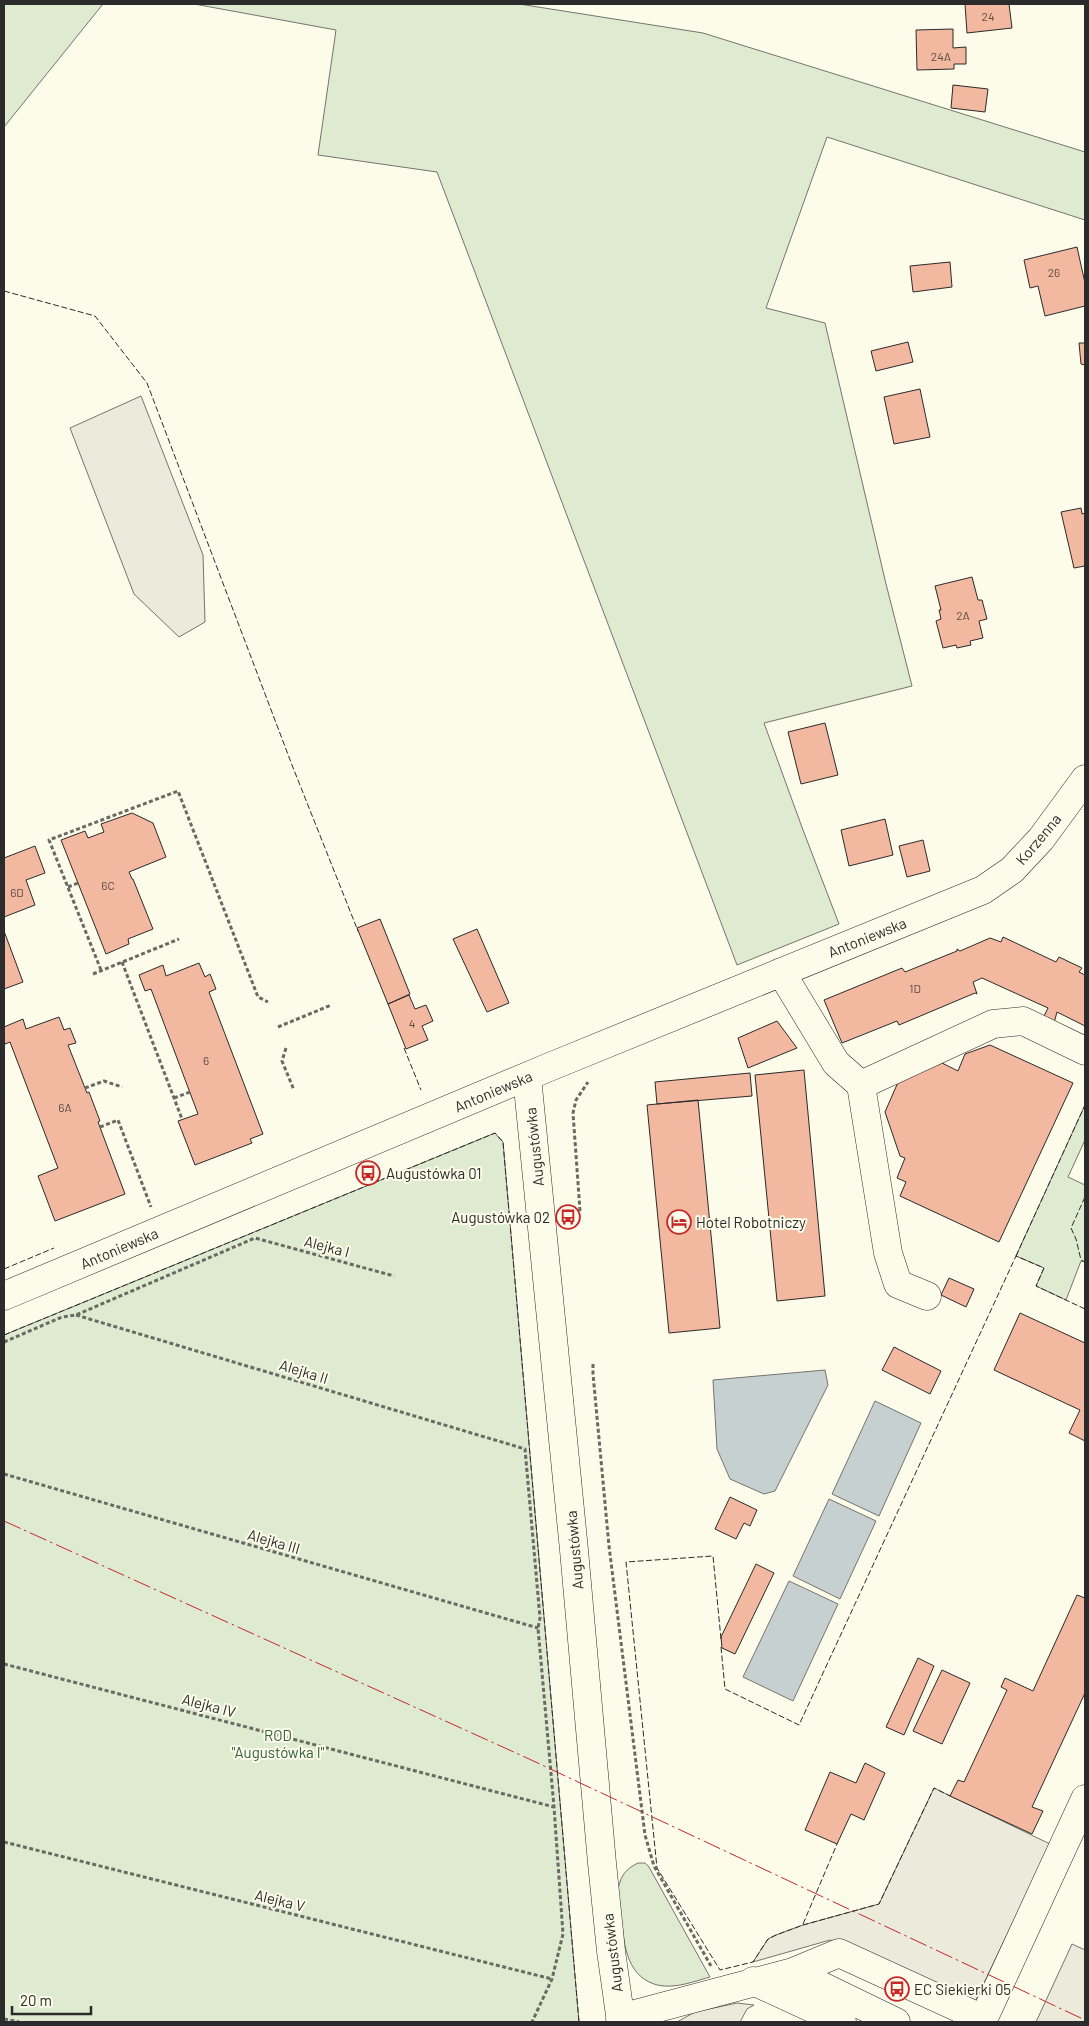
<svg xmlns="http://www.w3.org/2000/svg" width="1089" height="2026" font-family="Barlow,sans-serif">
<rect width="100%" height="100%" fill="#fdfbea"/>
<path fill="#deebd1" stroke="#74746e" d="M 4,4 L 103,4 L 4,127 Z
M 194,4 L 519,4 L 703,33 L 1085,152 L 1085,220 L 827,137 L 766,308 L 825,323 L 886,584 L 912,686 L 764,723 L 803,830 L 839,924 L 737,965 L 437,172 L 318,155 L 336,30 Z
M 1085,1105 L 1085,1140 L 1068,1177 L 1085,1185 L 1085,1262 L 1081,1261 L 1066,1300 L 1036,1286 L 1044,1268 L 1016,1256 Z
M 495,1133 L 503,1142 L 579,2022 L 4,2022 L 4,1335 Z
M 638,1863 L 645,1863 L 649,1867 L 710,1977 C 692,1982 672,1990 654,1984 C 625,1974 624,1941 621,1916 C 619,1905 616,1892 620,1882 C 623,1872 630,1867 638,1863 Z"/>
<path fill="#eceadb" stroke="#74746e" d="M 141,396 L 203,555 L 205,622 L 179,637 L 134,594 L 70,428 Z
M 934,1788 L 1050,1844 L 973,2006 L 830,1940 L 753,1962 L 768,1939 L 776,1935 L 803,1925 L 879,1904 Z
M 1072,1944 L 1085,1950 L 1085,2022 L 1036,2022 Z
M 737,2003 L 754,2005 L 747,2009 L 740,2022 L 677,2022 L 695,2012 Z"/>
<path fill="#c7d0d0" stroke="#74746e" d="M 825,1370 L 828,1385 L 775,1491 L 764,1494 L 730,1479 L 717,1449 L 713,1380 Z
M 875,1401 L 921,1423 L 879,1516 L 832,1494 Z
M 829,1499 L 876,1521 L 840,1599 L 793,1576 Z
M 789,1581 L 838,1604 L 793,1701 L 743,1677 Z"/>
<path fill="#f2b8a0" stroke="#2b2b2b" d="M 965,4 L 1009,4 L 1012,28 L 967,33 Z
M 953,29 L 953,48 L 966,47 L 966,64 L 954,64 L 954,69 L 917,70 L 916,30 Z
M 953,85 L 988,89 L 985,112 L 951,108 Z
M 1077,247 L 1085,283 L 1085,306 L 1045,316 L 1038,286 L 1030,288 L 1024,260 Z
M 950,262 L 952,287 L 913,292 L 910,266 Z
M 908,342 L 913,362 L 876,371 L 871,351 Z
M 1079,343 L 1085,343 L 1085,365 L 1081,364 Z
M 920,389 L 930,437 L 894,444 L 884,397 Z
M 1081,508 L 1082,514 L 1085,513 L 1085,566 L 1074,568 L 1061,512 Z
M 972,577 L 978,600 L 982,600 L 987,619 L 979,621 L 983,638 L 970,641 L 971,645 L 957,648 L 956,645 L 943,648 L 936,621 L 941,619 L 939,610 L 941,610 L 935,586 Z
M 825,723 L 838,775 L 801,784 L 788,732 Z
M 132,813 L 153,823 L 166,857 L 129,872 L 132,879 L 133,879 L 153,929 L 128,939 L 129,944 L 106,954 L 61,840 L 85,831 L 88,838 L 104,832 L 101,824 Z
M 885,819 L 893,855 L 849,866 L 841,830 Z
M 923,840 L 930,871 L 907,877 L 899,846 Z
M 35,846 L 45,873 L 26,880 L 35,905 L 4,917 L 4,858 Z
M 380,919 L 410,994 L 388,1004 L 357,928 Z
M 477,929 L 509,1003 L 487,1012 L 453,939 Z
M 4,931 L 23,982 L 4,989 Z
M 1003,937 L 1056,962 L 1059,957 L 1082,968 L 1079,972 L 1085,975 L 1085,1026 L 1057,1012 L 1054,1023 L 1043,1018 L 1048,1008 L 982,978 L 973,982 L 977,994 L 975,993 L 899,1025 L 897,1021 L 842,1043 L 824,1000 L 902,968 L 905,972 L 957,951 L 957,949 L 960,951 L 990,938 L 1001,942 Z
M 199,963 L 205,977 L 210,974 L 216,989 L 209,992 L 263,1134 L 250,1139 L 252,1143 L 195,1165 L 178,1121 L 198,1114 L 151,989 L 145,991 L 139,975 L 163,965 L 166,976 Z
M 409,995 L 415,1009 L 426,1005 L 433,1021 L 422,1026 L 428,1040 L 406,1049 L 388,1004 Z
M 59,1017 L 64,1030 L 70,1028 L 76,1043 L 68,1045 L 85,1088 L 87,1093 L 89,1092 L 100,1121 L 98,1122 L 125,1194 L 55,1221 L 38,1176 L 58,1168 L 10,1042 L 5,1044 L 4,1040 L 4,1027 L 23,1019 L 26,1029 Z
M 777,1021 L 797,1048 L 748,1068 L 738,1038 Z
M 990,1045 L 1073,1083 L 999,1242 L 900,1196 L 906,1182 L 897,1178 L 905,1158 L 900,1156 L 885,1112 L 899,1080 L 942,1063 L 958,1071 L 965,1054 Z
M 804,1070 L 825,1296 L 777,1301 L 755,1075 Z
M 750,1073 L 752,1096 L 657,1104 L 655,1082 Z
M 698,1100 L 720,1328 L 669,1333 L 647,1105 Z
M 949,1278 L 974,1289 L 966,1307 L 941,1295 Z
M 1020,1313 L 1085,1343 L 1085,1441 L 1069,1433 L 1080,1410 L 994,1370 Z
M 894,1347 L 941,1371 L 930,1394 L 882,1370 Z
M 730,1497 L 757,1510 L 750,1526 L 744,1523 L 736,1539 L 715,1529 Z
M 756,1564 L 774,1573 L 735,1654 L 722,1648 L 721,1637 Z
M 1077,1595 L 1085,1598 L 1085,1693 L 1032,1807 L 1043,1811 L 1032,1834 L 950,1796 L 958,1780 L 964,1782 L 1007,1690 L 1001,1687 L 1005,1678 L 1033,1691 Z
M 918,1658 L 934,1666 L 904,1735 L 886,1727 Z
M 942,1670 L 970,1683 L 942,1744 L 913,1731 Z
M 865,1763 L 885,1773 L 864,1820 L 851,1814 L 837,1844 L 805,1830 L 830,1772 L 856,1783 Z"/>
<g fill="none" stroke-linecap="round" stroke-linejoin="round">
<g stroke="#2b2b2b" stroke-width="29">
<path id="minor" d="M 781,972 L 836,1063 L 861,1085
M 527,1077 L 574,1550 L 602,1863 L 611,1951 L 621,2022
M 4,1296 L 547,1068 L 983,890 L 1012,870 L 1041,839 L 1085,779
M 927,1296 L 898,1284 L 888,1253 L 861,1085 L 993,1024 L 1023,1021 L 1085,1051
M 793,1972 L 896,2022
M 753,1981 L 842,2022
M 620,2018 L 793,1972 L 839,1953 L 983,2019
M 982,2022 L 1085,1799"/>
</g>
<path stroke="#6a6964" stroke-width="3" stroke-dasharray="4 2.5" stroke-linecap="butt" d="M 68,887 L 78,883
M 122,962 L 182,1119
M 101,970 L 49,840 L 178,791 L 258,997 L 268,1002
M 93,974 L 179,939
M 278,1027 L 331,1005
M 286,1048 L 282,1061 L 294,1090
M 85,1088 L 104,1081 L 122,1087
M 174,1098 L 190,1092
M 100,1127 L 118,1120 L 151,1207
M 580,1211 L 573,1113 L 576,1100 L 588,1082
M 76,1315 L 525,1449 L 540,1618 L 538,1628 L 554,1807 L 563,1934 L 552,1979 L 532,2022
M 4,1342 L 62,1317 L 76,1315 L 255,1238 L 394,1276
M 593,1364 L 593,1374 L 609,1546 L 645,1835 L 654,1866 L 711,1966
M 4,1474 L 538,1628
M 4,1664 L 554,1807
M 4,1842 L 552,1979
M 4,2019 L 19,2022"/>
<use href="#minor" stroke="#fdfbea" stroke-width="28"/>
<path stroke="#2b2b2b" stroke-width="1" stroke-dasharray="6 2.5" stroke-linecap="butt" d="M 4,291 L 95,316 L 147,383 L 292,765 L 358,931
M 404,1048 L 421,1090
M 1085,1197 L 1071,1228 L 1076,1239 L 1081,1260 L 1085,1262
M 1016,1256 L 1085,1105
M 4,1269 L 54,1248
M 4,1335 L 495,1133 L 503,1142 L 579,2022
M 721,1639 L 713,1556 L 626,1562 L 657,1868 L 720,1970 L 753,1962 L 768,1939 L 776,1935 L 803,1925 L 879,1904 L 934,1788 L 950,1796
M 721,1647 L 725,1689 L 799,1725 L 1016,1256 L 1044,1268 L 1036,1286 L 1085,1309
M 803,1924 L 837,1844"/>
<path stroke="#c62828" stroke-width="1" stroke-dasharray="18 4 2.5 4" stroke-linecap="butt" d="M 4,1521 L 527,1758 L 1085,2020"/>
</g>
<defs>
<g id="bus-ring" transform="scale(1.25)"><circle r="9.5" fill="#fdfbea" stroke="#c62828" stroke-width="1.5"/><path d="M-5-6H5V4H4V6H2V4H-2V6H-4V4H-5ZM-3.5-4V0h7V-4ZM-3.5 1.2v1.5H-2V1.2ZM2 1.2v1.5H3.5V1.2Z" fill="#c62828"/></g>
<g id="hotel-ring" transform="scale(1.25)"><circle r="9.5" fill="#fdfbea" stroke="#c62828" stroke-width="1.5"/><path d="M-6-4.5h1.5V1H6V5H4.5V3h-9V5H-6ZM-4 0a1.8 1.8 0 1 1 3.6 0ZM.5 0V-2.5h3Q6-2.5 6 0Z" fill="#c62828"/></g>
</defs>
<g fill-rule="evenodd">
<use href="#bus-ring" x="368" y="1173"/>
<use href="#bus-ring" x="568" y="1217"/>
<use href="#hotel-ring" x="679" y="1222"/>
<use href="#bus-ring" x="897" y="1989"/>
</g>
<g text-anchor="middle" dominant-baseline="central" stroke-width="4" stroke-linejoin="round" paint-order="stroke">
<g font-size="12" fill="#5d4e48">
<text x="988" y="16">24</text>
<text x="941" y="56">24A</text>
<text x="1054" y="272">26</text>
<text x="963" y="615">2A</text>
<text x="108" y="885">6C</text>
<text x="17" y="892">6D</text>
<text x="915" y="988">1D</text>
<text x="412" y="1023">4</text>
<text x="206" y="1060">6</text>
<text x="65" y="1107">6A</text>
</g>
<g font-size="15" fill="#2b2b2b" stroke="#fdfbea">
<text transform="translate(1038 839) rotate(-50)">Korzenna</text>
<text transform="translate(867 937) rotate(-22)">Antoniewska</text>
<text transform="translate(493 1091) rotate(-23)">Antoniewska</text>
<text transform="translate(534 1147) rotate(-96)">Augustówka</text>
<text transform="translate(327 1246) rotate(15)">Alejka I</text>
<text transform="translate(119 1248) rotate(-23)">Antoniewska</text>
<text transform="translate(304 1371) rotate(17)">Alejka II</text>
<text transform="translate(274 1541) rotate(16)">Alejka III</text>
<text transform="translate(574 1550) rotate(-95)">Augustówka</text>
<text transform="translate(209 1705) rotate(15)">Alejka IV</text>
<text transform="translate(280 1900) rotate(14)">Alejka V</text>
<text transform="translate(612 1953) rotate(-97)">Augustówka</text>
</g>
<g font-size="15" fill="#2b2b2b" stroke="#fdfbea" text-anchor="start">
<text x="386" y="1173">Augustówka 01</text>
<text x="550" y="1217" text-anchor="end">Augustówka 02</text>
<text x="696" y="1222">Hotel Robotniczy</text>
<text x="914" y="1989">EC Siekierki 05</text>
</g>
<g font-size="15" fill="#34623c" stroke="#fdfbea">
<text x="278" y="1735">ROD<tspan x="278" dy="17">"Augustówka I"</tspan></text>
</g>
</g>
<rect width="1089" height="2026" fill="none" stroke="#2b2b2b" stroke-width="10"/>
<path d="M12 2006v8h79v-8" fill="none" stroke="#2b2b2b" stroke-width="2.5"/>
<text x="20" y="2006" font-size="15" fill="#2b2b2b" stroke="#fdfbea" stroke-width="4" paint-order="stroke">20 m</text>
</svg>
